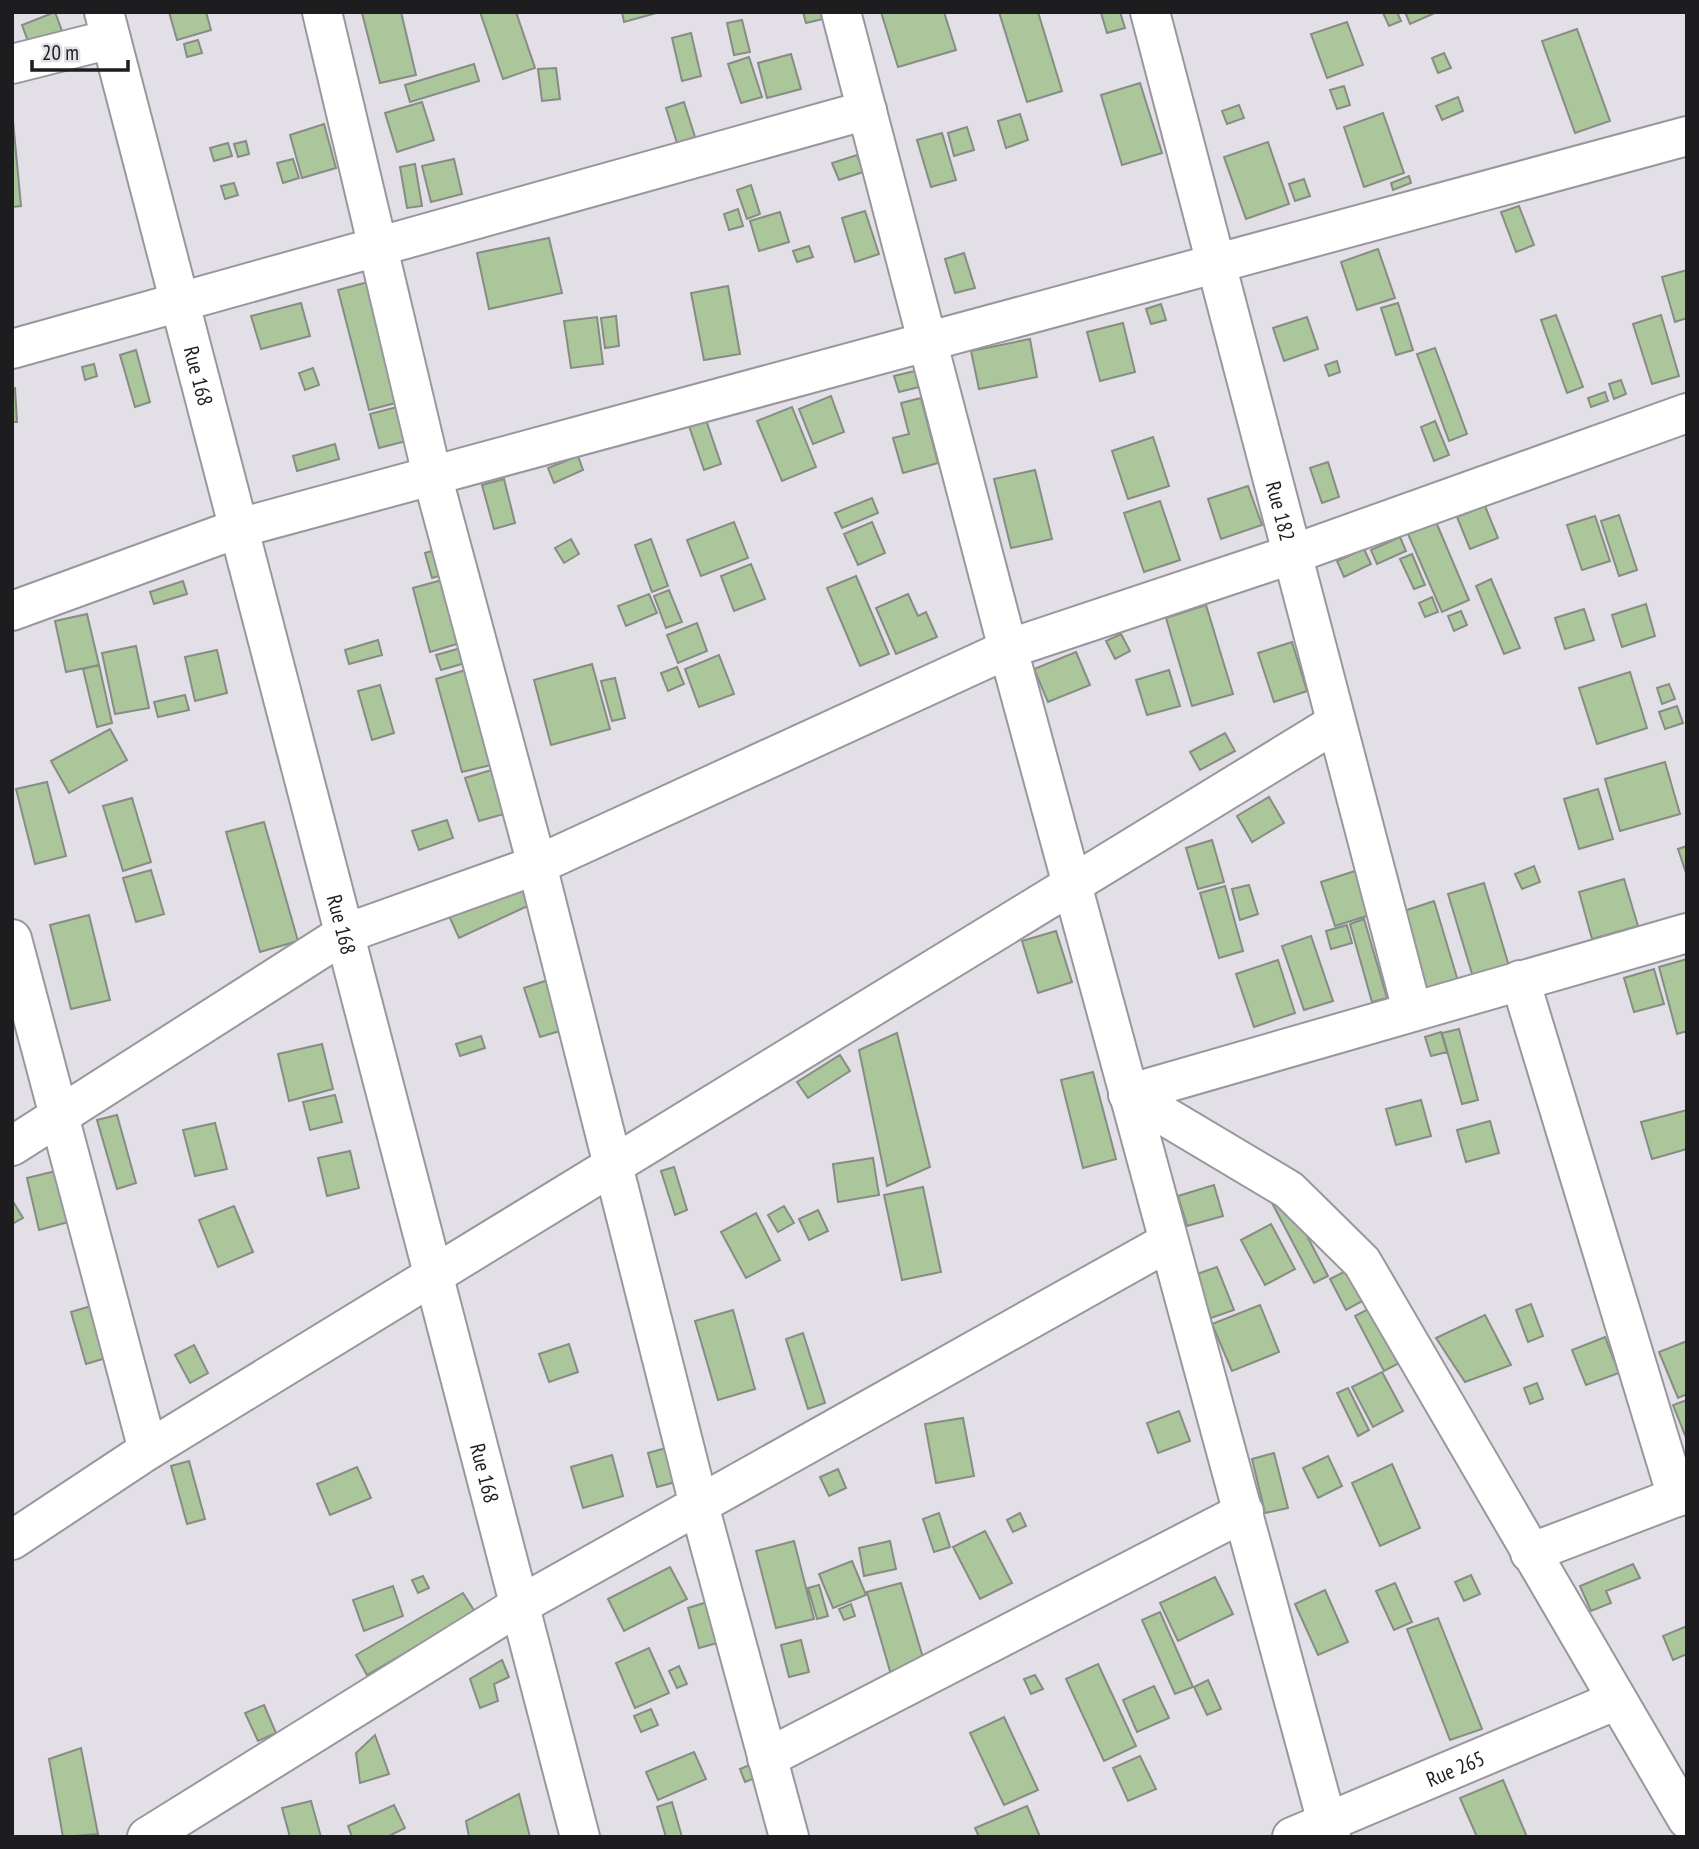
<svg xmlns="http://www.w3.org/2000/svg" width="1699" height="1849" font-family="'PT Sans Narrow',sans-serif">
<rect width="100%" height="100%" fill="#e2dfe6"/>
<path fill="#aac69a" stroke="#878c85" stroke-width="2" d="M 55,12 L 62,31 L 29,44 L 22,25 Z
M 169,12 L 206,12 L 211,30 L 177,40 Z
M 401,12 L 416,75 L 380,83 L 362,13 Z
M 480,12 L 516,12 L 535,68 L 503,79 Z
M 622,12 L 660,12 L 624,22 Z
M 803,12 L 822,12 L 823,19 L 806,23 Z
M 881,12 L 944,12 L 956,50 L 898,67 Z
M 999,12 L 1038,12 L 1062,91 L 1027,102 Z
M 1120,12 L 1125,28 L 1107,33 L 1101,13 Z
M 1397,12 L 1401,21 L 1389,26 L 1383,13 Z
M 1405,12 L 1437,12 L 1410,24 Z
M 742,20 L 750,52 L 734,55 L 727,23 Z
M 1347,22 L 1363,65 L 1327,78 L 1311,34 Z
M 1577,29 L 1610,121 L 1575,133 L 1542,41 Z
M 691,33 L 701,76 L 682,81 L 672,38 Z
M 198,40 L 202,53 L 187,57 L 184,44 Z
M 1444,53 L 1451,68 L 1438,73 L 1432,58 Z
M 791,54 L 801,89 L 767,98 L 758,63 Z
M 749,57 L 762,97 L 741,103 L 728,64 Z
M 474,64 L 479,81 L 410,102 L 405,85 Z
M 556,68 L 560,99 L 542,101 L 538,69 Z
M 1140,83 L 1162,153 L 1122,165 L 1101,95 Z
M 1344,86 L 1350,105 L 1337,109 L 1330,90 Z
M 1458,97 L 1463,111 L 1442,120 L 1436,106 Z
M 422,102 L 434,140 L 397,152 L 385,113 Z
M 684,102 L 695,137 L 677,143 L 666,108 Z
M 1239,105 L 1244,118 L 1227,124 L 1222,111 Z
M 12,110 L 21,206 L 12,207 Z
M 1383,113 L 1404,173 L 1364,187 L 1344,127 Z
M 1020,114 L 1028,140 L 1006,148 L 998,121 Z
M 324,124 L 336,168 L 302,178 L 290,135 Z
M 967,127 L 974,150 L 954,156 L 948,133 Z
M 942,133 L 956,180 L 931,187 L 917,140 Z
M 246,141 L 249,154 L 238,157 L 234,144 Z
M 1268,142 L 1289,204 L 1246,219 L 1224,157 Z
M 228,143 L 232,156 L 214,161 L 210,148 Z
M 857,155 L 863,172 L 839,180 L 832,163 Z
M 293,159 L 299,178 L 283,183 L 277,163 Z
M 454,159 L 462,194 L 431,202 L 422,166 Z
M 415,164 L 422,206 L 407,208 L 400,167 Z
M 1409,176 L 1411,183 L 1393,190 L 1391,183 Z
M 1304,179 L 1310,196 L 1295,201 L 1289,184 Z
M 234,183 L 238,195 L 225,199 L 221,186 Z
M 751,185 L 760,214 L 747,219 L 737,190 Z
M 1519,206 L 1534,245 L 1516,252 L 1501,212 Z
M 738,209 L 743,226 L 729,230 L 724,214 Z
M 865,211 L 879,254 L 855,262 L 842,218 Z
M 780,212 L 789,242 L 759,251 L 750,221 Z
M 549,238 L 562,293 L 489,309 L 477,253 Z
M 809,246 L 813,257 L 797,262 L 793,251 Z
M 1378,249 L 1395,298 L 1357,310 L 1341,262 Z
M 964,253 L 975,288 L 955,293 L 945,259 Z
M 1687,270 L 1687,318 L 1675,322 L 1662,277 Z
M 368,282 L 399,402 L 369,410 L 338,290 Z
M 728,286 L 740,354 L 704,360 L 691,293 Z
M 301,303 L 310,336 L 261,349 L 251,316 Z
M 1398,303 L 1413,350 L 1396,355 L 1381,308 Z
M 1161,304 L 1166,320 L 1151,324 L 1146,309 Z
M 1556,315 L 1583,387 L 1567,393 L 1541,320 Z
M 1661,315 L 1679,376 L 1652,384 L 1633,324 Z
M 616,316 L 619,346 L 605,348 L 601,318 Z
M 597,317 L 603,364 L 571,368 L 564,321 Z
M 1307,317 L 1318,349 L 1284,361 L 1273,328 Z
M 1123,323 L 1135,372 L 1100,381 L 1087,332 Z
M 1030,339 L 1037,377 L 979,389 L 971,351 Z
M 1435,348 L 1467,434 L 1449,441 L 1417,354 Z
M 136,350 L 150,402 L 135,407 L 120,355 Z
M 1337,361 L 1340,372 L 1329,376 L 1325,365 Z
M 94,364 L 97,376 L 85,380 L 82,367 Z
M 313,368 L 319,385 L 305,390 L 299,373 Z
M 915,371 L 919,387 L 899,392 L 894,376 Z
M 1621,380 L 1626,394 L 1614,399 L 1609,384 Z
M 12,388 L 15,388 L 17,422 L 12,422 Z
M 1605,392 L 1608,401 L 1591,407 L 1588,398 Z
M 831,396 L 844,432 L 813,444 L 799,409 Z
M 921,398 L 938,463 L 903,473 L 893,438 L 909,434 L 901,403 Z
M 401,406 L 410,440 L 379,448 L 370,414 Z
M 792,407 L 816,467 L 782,481 L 757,421 Z
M 705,417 L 721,464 L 704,470 L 688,423 Z
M 1435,421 L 1449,455 L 1434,461 L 1421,427 Z
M 1153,437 L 1169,486 L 1128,499 L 1112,451 Z
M 335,444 L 339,459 L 297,471 L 293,456 Z
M 578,456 L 583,470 L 554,483 L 548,468 Z
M 1328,462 L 1339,497 L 1322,503 L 1310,468 Z
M 1035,470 L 1052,539 L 1011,548 L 994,479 Z
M 504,479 L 515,523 L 494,529 L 482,485 Z
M 1248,486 L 1262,525 L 1221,539 L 1208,499 Z
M 872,498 L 878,513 L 842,528 L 835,513 Z
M 1160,501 L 1180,560 L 1144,572 L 1124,513 Z
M 1485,506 L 1498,538 L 1470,549 L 1457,517 Z
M 1619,515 L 1637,570 L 1619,576 L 1601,521 Z
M 1595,516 L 1610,561 L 1582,570 L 1567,525 Z
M 734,522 L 748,558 L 701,576 L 687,540 Z
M 872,522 L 885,553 L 858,565 L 844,534 Z
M 1436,522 L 1469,600 L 1442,612 L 1408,534 Z
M 1400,537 L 1406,551 L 1377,564 L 1371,550 Z
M 571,539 L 579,554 L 564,563 L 555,548 Z
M 651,539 L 668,586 L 652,592 L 635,545 Z
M 442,548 L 449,573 L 432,578 L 425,553 Z
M 1364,549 L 1371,564 L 1344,577 L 1337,561 Z
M 1412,554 L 1425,585 L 1414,589 L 1400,559 Z
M 751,564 L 765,599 L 734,611 L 721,576 Z
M 856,576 L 889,654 L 860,666 L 827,588 Z
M 449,578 L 467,641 L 430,652 L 413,588 Z
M 1491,579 L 1520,648 L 1504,654 L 1476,586 Z
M 183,581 L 187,594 L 154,604 L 150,592 Z
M 669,590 L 682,622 L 666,628 L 654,596 Z
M 649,594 L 657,613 L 626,626 L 618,606 Z
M 908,594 L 918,616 L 926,612 L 937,637 L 896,654 L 876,608 Z
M 1432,597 L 1438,612 L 1425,617 L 1419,603 Z
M 1646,604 L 1655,636 L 1622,647 L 1612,615 Z
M 1206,605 L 1233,694 L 1192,706 L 1166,618 Z
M 1584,609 L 1594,640 L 1565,649 L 1555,618 Z
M 1461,611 L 1467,625 L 1454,631 L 1448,616 Z
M 87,614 L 99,665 L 66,672 L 55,621 Z
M 697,623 L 707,651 L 678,663 L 667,635 Z
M 1121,634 L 1130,651 L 1115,659 L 1106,641 Z
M 378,640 L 382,655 L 349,664 L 345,650 Z
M 1292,642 L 1307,691 L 1274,702 L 1258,653 Z
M 136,646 L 149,708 L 115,714 L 102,653 Z
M 468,646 L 472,661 L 441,670 L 436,655 Z
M 217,650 L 227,693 L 195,701 L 185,657 Z
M 1076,652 L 1090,685 L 1048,702 L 1034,669 Z
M 719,655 L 734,694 L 699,707 L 685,669 Z
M 592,664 L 610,729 L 551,745 L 534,680 Z
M 99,665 L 112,723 L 97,727 L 83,669 Z
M 677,667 L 684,684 L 668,691 L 661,673 Z
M 472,668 L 499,763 L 462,772 L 436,679 Z
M 1169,670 L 1180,706 L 1147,715 L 1136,680 Z
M 1630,672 L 1647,728 L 1597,744 L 1579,688 Z
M 615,678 L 625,718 L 612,721 L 601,681 Z
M 1669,684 L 1675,699 L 1662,704 L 1657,688 Z
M 380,685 L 394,733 L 372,740 L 358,691 Z
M 185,695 L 189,710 L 158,717 L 154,702 Z
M 1677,706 L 1683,723 L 1665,729 L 1659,712 Z
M 110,729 L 127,760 L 69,793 L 51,761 Z
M 1225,733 L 1235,751 L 1200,770 L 1190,752 Z
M 1665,762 L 1680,814 L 1620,831 L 1605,779 Z
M 498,768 L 511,812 L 479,821 L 465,778 Z
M 47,782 L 66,856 L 35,864 L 16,789 Z
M 1598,789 L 1613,839 L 1579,849 L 1564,799 Z
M 1269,797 L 1284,823 L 1252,842 L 1237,816 Z
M 132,798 L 151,862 L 123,871 L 103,806 Z
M 447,820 L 453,838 L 419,850 L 412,831 Z
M 264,822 L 298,941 L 260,952 L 226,832 Z
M 1212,840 L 1224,882 L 1198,889 L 1186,848 Z
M 1687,846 L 1687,876 L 1678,849 Z
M 1534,866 L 1540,882 L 1522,889 L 1515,874 Z
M 151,870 L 164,914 L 136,922 L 123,878 Z
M 1358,870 L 1373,914 L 1335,926 L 1321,882 Z
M 521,873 L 534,903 L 459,938 L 445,907 Z
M 1624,879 L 1638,926 L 1592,939 L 1579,892 Z
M 1484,883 L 1509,966 L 1473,977 L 1448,894 Z
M 1249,885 L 1258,914 L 1240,920 L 1232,889 Z
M 1225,886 L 1243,951 L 1219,958 L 1200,893 Z
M 1434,901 L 1458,981 L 1424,991 L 1401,912 Z
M 89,915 L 110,1000 L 71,1009 L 50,925 Z
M 1364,919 L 1387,998 L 1372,1002 L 1350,924 Z
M 1347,925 L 1352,943 L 1331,949 L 1326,931 Z
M 1056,931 L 1072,982 L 1038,993 L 1022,941 Z
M 1311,936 L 1333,1001 L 1304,1010 L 1282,946 Z
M 1687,959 L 1687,1031 L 1677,1034 L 1659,967 Z
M 1278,960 L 1295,1013 L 1254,1027 L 1236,974 Z
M 1654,969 L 1664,1004 L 1634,1012 L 1624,978 Z
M 557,977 L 573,1027 L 540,1037 L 524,988 Z
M 1459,1029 L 1478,1100 L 1462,1104 L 1442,1033 Z
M 1441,1032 L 1447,1052 L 1431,1056 L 1425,1037 Z
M 897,1033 L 930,1167 L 887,1186 L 859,1050 Z
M 481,1036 L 485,1048 L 460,1056 L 456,1044 Z
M 322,1044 L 333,1089 L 289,1101 L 278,1054 Z
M 840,1055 L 850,1071 L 808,1098 L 797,1082 Z
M 1093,1072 L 1116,1159 L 1083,1168 L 1061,1080 Z
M 335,1095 L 342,1122 L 310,1130 L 303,1102 Z
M 1421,1100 L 1431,1136 L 1396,1145 L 1386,1109 Z
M 1687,1110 L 1687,1149 L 1652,1159 L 1641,1122 Z
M 117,1115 L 136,1183 L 117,1189 L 97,1120 Z
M 1490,1121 L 1499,1153 L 1466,1162 L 1457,1130 Z
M 215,1123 L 227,1169 L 195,1176 L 183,1130 Z
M 350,1151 L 359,1188 L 327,1196 L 318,1158 Z
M 873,1158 L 879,1195 L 838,1202 L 833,1164 Z
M 674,1167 L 687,1210 L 675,1215 L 661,1171 Z
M 60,1170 L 72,1221 L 39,1230 L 27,1178 Z
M 1214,1185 L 1223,1216 L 1187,1226 L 1178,1196 Z
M 923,1187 L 941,1272 L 902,1280 L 884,1195 Z
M 1285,1194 L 1328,1276 L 1314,1283 L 1271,1201 Z
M 12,1200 L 23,1218 L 12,1224 Z
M 234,1206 L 253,1252 L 218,1267 L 199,1220 Z
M 784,1206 L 794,1223 L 778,1232 L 768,1215 Z
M 818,1210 L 828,1231 L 809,1240 L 799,1219 Z
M 756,1213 L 780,1260 L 746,1278 L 721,1232 Z
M 1271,1224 L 1295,1269 L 1265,1285 L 1241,1240 Z
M 1217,1267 L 1234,1310 L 1211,1318 L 1194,1275 Z
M 1350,1269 L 1366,1299 L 1346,1310 L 1330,1279 Z
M 1531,1304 L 1543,1336 L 1528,1342 L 1516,1310 Z
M 1260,1305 L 1279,1352 L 1232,1371 L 1212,1324 Z
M 1376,1305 L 1405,1360 L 1384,1371 L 1355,1316 Z
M 91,1306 L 106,1358 L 86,1364 L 71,1312 Z
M 733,1310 L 755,1389 L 718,1400 L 695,1321 Z
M 1485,1315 L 1511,1365 L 1465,1382 L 1436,1338 Z
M 803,1333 L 825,1403 L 808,1409 L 786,1339 Z
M 1605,1337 L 1619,1373 L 1586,1385 L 1572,1350 Z
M 1687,1341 L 1687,1394 L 1678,1398 L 1659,1352 Z
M 569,1344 L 578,1372 L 549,1382 L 539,1354 Z
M 194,1345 L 208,1373 L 190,1383 L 175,1355 Z
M 1382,1372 L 1403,1411 L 1373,1427 L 1352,1387 Z
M 1537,1383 L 1543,1399 L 1530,1404 L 1524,1388 Z
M 1348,1388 L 1369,1430 L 1358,1436 L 1337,1393 Z
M 1687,1400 L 1687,1440 L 1673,1405 Z
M 1179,1411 L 1190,1441 L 1158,1453 L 1147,1423 Z
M 963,1418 L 974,1476 L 936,1483 L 925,1424 Z
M 677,1445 L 687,1479 L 657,1487 L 648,1453 Z
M 1274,1453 L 1288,1508 L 1265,1513 L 1252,1459 Z
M 612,1455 L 623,1496 L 583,1508 L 571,1467 Z
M 1328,1456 L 1342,1486 L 1318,1498 L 1303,1468 Z
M 189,1461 L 205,1519 L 187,1524 L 171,1466 Z
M 1392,1464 L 1420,1528 L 1380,1546 L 1352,1483 Z
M 357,1467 L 371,1498 L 330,1515 L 317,1484 Z
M 838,1469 L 846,1488 L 829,1496 L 820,1477 Z
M 939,1513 L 950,1547 L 934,1552 L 923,1519 Z
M 1020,1513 L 1026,1526 L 1013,1532 L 1007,1520 Z
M 985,1531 L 1012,1583 L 980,1599 L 953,1547 Z
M 794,1541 L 814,1619 L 776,1628 L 756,1551 Z
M 890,1541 L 896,1569 L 864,1576 L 859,1548 Z
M 852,1561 L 866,1595 L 833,1608 L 819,1574 Z
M 1633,1564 L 1640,1578 L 1606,1591 L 1611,1603 L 1591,1611 L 1580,1586 Z
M 670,1567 L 687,1599 L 624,1631 L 608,1599 Z
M 1471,1575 L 1480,1594 L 1464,1601 L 1455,1582 Z
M 423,1576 L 429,1588 L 418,1593 L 412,1580 Z
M 1215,1577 L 1233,1614 L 1178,1641 L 1160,1603 Z
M 901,1583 L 926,1668 L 892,1678 L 867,1592 Z
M 1395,1583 L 1412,1622 L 1394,1630 L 1376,1591 Z
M 819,1585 L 828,1616 L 817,1619 L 808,1588 Z
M 393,1586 L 403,1616 L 364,1631 L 353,1600 Z
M 1325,1590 L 1348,1642 L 1318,1655 L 1295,1604 Z
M 463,1593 L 475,1612 L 367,1675 L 356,1655 Z
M 720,1598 L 732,1639 L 699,1648 L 688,1608 Z
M 851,1604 L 855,1616 L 844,1620 L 839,1609 Z
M 1160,1612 L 1193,1687 L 1175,1694 L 1142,1620 Z
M 1438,1618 L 1482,1729 L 1450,1740 L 1407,1629 Z
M 1687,1626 L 1687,1654 L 1673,1660 L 1663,1636 Z
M 801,1640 L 809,1672 L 789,1677 L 781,1645 Z
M 649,1648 L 669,1693 L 635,1708 L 616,1663 Z
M 502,1660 L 509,1677 L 494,1684 L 498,1701 L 480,1708 L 470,1679 Z
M 1098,1664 L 1136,1746 L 1104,1761 L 1066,1679 Z
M 679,1666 L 687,1684 L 677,1688 L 669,1671 Z
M 1035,1675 L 1043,1689 L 1031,1694 L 1024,1679 Z
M 1208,1680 L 1221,1709 L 1207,1715 L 1194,1687 Z
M 1154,1686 L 1169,1718 L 1137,1732 L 1123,1700 Z
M 264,1705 L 276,1733 L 258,1741 L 245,1713 Z
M 651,1709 L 658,1725 L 641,1732 L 634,1716 Z
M 1004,1717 L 1038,1790 L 1004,1805 L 970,1733 Z
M 375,1735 L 389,1774 L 360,1783 L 356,1753 Z
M 81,1748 L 98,1834 L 63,1837 L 49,1759 Z
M 694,1752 L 706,1779 L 658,1800 L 646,1772 Z
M 1140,1756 L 1156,1789 L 1128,1801 L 1113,1768 Z
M 754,1763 L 760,1776 L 745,1782 L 740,1769 Z
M 1503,1780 L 1527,1837 L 1477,1837 L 1460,1798 Z
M 519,1794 L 530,1837 L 469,1837 L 466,1821 Z
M 311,1801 L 321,1837 L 290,1837 L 282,1808 Z
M 672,1802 L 682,1837 L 666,1837 L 657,1807 Z
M 394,1805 L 405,1828 L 387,1837 L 352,1837 L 348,1826 Z
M 1027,1806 L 1040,1837 L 979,1837 L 975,1828 Z"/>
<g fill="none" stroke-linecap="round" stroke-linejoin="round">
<g stroke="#99979e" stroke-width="42">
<g id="minor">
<path id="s1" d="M 104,12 L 580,1837"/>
<path d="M 322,12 L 432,475 L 537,865 L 699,1505 L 789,1837"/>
<path d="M 841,12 L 1008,649 L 1331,1837"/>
<path id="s2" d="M 1150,12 L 1412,1010"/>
<path d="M 12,64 L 111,39"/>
<path d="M 12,349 L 867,110"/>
<path d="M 12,611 L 239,528 L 1687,136"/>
<path d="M 12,939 L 148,1450"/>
<path d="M 1520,980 L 1677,1497"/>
<path d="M 1128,1094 L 1289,1190 L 1362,1262 L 1687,1819"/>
<path d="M 1128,1094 L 1687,933"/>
<path d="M 12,1146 L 344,934 L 537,865 L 1008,649 L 1293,554 L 1687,413"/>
<path d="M 12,1540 L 148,1450 L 1336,723"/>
<path d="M 1530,1553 L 1687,1493"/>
<path d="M 767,1758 L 1244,1512"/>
<path d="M 147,1837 L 520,1605 L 1168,1242"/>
<path id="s3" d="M 1292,1837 L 1617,1700"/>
</g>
</g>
<use href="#minor" stroke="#fff" stroke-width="38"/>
</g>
<g text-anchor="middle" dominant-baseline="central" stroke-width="6" stroke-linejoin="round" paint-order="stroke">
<g font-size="21" fill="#1d1c1e" stroke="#e2dfe6">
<text stroke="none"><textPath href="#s1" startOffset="376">Rue 168</textPath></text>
<text stroke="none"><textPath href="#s2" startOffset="516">Rue 182</textPath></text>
<text stroke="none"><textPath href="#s1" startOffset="943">Rue 168</textPath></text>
<text stroke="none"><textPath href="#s1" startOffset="1510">Rue 168</textPath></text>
<text stroke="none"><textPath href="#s3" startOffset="177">Rue 265</textPath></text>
</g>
</g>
<rect width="1699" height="1849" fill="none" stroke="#1d1c1e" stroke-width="28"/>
<path d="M32 60v10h96v-10" fill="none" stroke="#1d1c1e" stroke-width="3.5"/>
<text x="42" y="60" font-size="21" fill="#1d1c1e" stroke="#e2dfe6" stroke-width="5" paint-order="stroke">20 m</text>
</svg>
